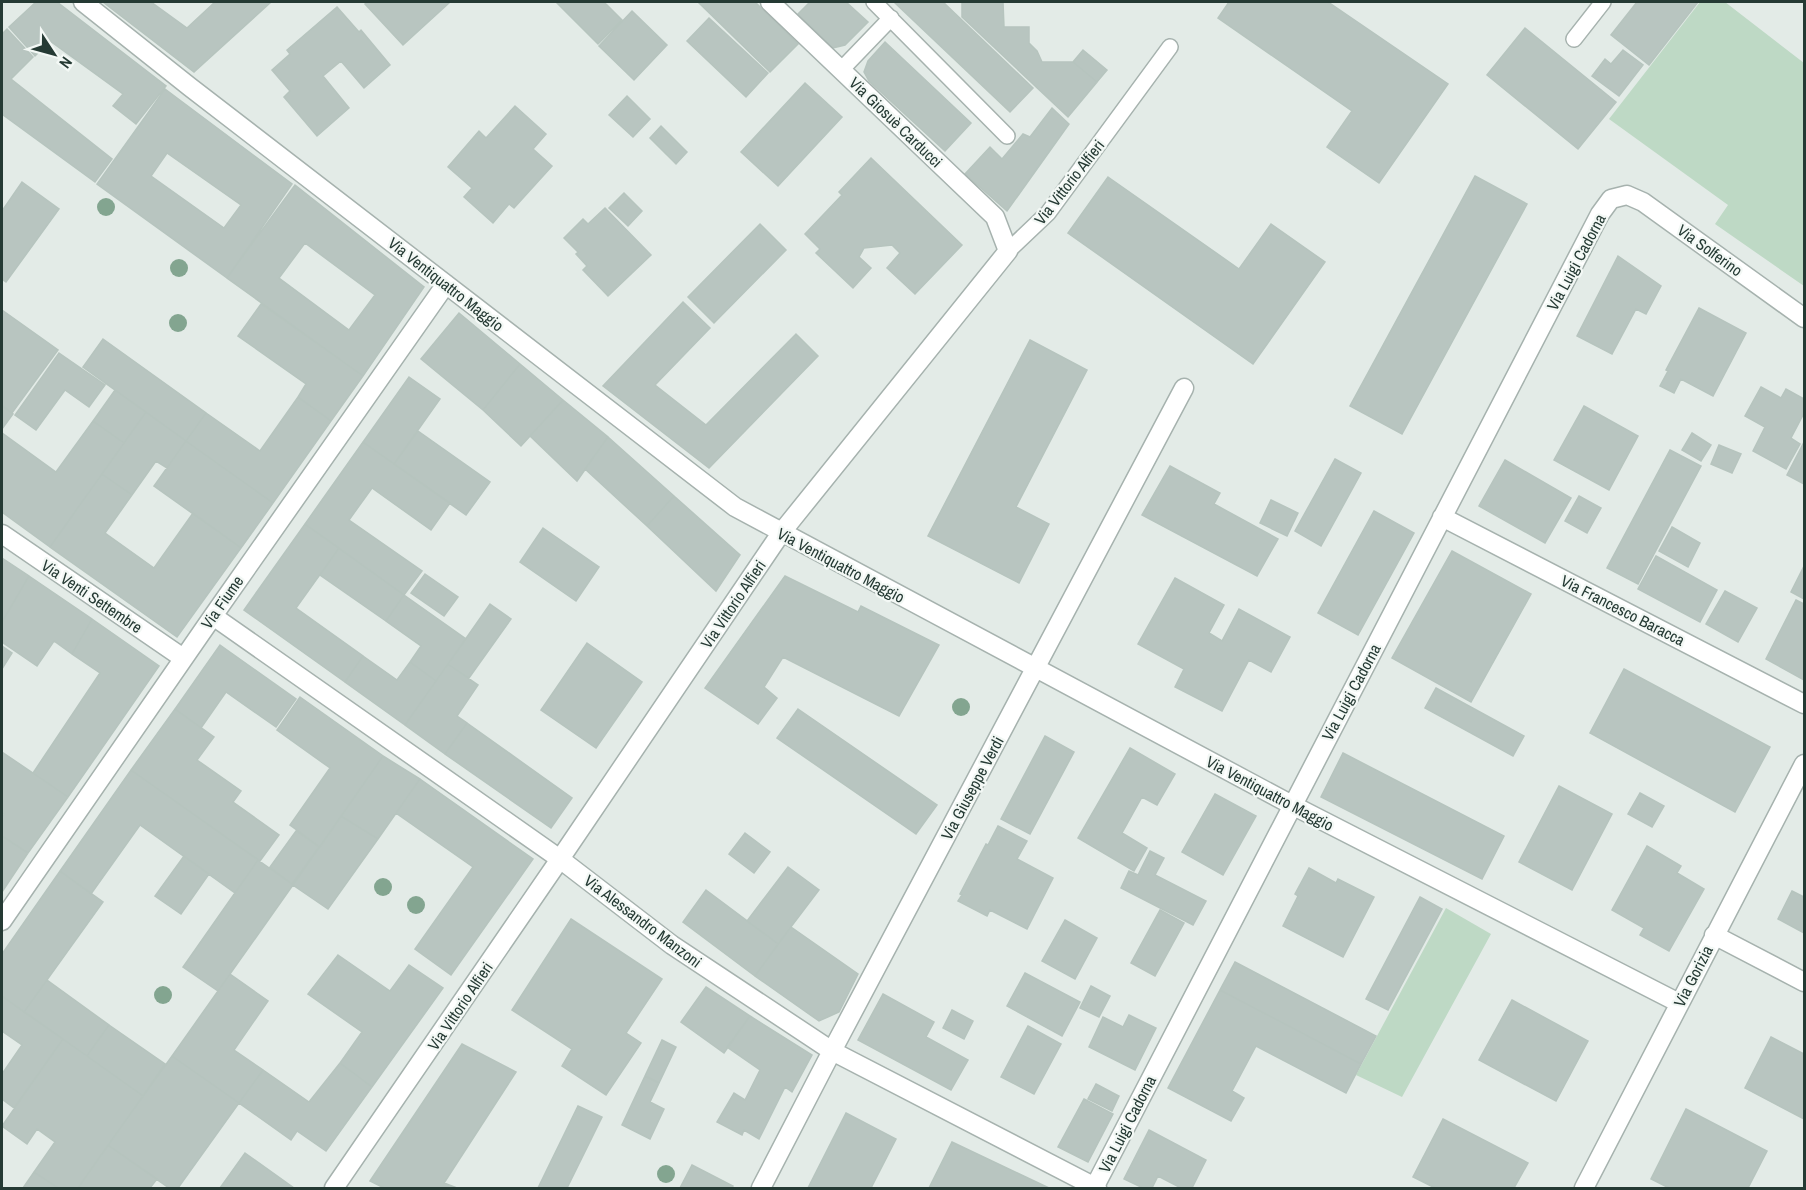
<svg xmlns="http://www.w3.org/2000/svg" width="1806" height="1190" font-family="'Archivo Narrow',sans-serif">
<rect width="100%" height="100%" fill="#e3ebe7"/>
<path fill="#bed9c5" d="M 1700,2 L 1725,2 L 1804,63 L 1804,286 L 1715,224 L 1728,205 L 1609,119 Z
M 1446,908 L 1491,934 L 1402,1097 L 1356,1075 Z"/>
<path fill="#b8c5c0" stroke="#b6c4be" stroke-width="1.5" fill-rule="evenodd" d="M 36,2 L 57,2 L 166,86 L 136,124 L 113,106 L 123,94 L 50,41 L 35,56 L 9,27 Z
M 103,2 L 151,2 L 187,28 L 215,2 L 271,2 L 194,72 Z
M 367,2 L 450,2 L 403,45 L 365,4 Z
M 556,2 L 606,2 L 605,3 L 622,20 L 598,44 Z
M 698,2 L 755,2 L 798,44 L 770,72 Z
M 810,2 L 846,2 L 868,22 L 845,45 L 833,48 L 798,14 Z
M 894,2 L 943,2 L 1033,88 L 1010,112 Z
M 962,2 L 1003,2 L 1004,27 L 1029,27 L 1029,43 L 1037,51 L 1042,62 L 1073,62 L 1097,82 L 1068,117 L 962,17 Z
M 1229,2 L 1328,2 L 1448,84 L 1379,183 L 1327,147 L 1352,111 L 1218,18 Z
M 1637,2 L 1698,2 L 1649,65 L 1611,35 Z
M 337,7 L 359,32 L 361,30 L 390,65 L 364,88 L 341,61 L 323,76 L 349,108 L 317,136 L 284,97 L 290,91 L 272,70 L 290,54 L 287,50 Z
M 632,11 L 667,45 L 634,80 L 599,46 Z
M 709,18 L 768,73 L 746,97 L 687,41 Z
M 1525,28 L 1616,102 L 1578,149 L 1487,75 Z
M 7,29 L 33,57 L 11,79 L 112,159 L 95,182 L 2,114 L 2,34 Z
M 885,42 L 971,123 L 945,151 L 869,81 L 864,72 L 868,61 Z
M 1083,50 L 1107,70 L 1097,82 L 1073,62 Z
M 1623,50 L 1643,65 L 1619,96 L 1592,76 L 1605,59 L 1611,64 Z
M 805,83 L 842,117 L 778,186 L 741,152 Z
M 165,89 L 292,184 L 227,278 L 97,184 ZM 167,153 L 241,205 L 224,228 L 151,176 Z
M 627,96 L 650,119 L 633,137 L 609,115 Z
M 515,106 L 546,134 L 533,149 L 552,166 L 514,208 L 509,204 L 493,223 L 464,197 L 472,188 L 448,167 L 479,131 L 486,138 Z
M 1052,108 L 1069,124 L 1007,211 L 965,174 L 990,147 L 1002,159 L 1023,134 L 1030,137 Z
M 661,126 L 687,152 L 676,164 L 650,138 Z
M 871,158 L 962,245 L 915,294 L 887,268 L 900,253 L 892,245 L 864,248 L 859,257 L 871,268 L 853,288 L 816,253 L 820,249 L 805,234 L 842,195 L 839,192 Z
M 1475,176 L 1527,204 L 1402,434 L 1350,406 Z
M 1108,177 L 1239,269 L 1271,224 L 1325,262 L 1253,364 L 1068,233 Z
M 22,182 L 59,209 L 6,282 L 2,279 L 2,211 Z
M 295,185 L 424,287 L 363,376 L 227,278 ZM 305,243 L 375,295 L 349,330 L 279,278 Z
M 624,193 L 642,211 L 628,226 L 609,208 Z
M 605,208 L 651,255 L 608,296 L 583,270 L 587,266 L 576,254 L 578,252 L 564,238 L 583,219 L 588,224 Z
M 760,224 L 786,250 L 714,323 L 688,297 Z
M 1618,256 L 1661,286 L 1646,314 L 1636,309 L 1612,354 L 1577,336 Z
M 683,302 L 710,328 L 655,385 L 706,425 L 796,334 L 818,356 L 709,468 L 603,386 Z
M 261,304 L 363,376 L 331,421 L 298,397 L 306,384 L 238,336 Z
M 1699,308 L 1746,333 L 1713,396 L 1681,379 L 1674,393 L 1660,386 L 1668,371 L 1666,370 Z
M 2,310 L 58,350 L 12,413 L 2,405 Z
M 459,313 L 520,364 L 483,410 L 421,359 Z
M 103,339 L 206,413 L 186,441 L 83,367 Z
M 1030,340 L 1087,370 L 1016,507 L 1049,524 L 1019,583 L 928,536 Z
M 59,353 L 105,385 L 89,407 L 65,390 L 36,430 L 15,415 Z
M 520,364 L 563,400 L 521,446 L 483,410 Z
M 409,377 L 440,399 L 394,464 L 363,442 Z
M 1761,387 L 1781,398 L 1786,389 L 1804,399 L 1804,413 L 1791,438 L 1800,444 L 1786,469 L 1753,451 L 1765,427 L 1745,416 Z
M 115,390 L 146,412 L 124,443 L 93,421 Z
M 298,397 L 331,421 L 273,503 L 186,441 L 206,413 L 260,451 Z
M 563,400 L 608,437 L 577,481 L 530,436 Z
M 2,406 L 13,414 L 2,429 Z
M 1584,406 L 1638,436 L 1609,490 L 1554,460 Z
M 146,412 L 186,441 L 167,468 L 156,461 L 132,495 L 102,474 Z
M 93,421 L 124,443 L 50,547 L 2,512 L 2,433 L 56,472 Z
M 418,431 L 490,482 L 466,515 L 394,464 Z
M 1692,433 L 1711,445 L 1701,461 L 1682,450 Z
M 608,437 L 674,496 L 647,526 L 585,469 Z
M 186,441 L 273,503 L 241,548 L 154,486 Z
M 363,442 L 450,503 L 431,530 L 372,488 L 349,520 L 422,571 L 404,595 L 305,524 Z
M 1804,442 L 1804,484 L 1787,475 Z
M 1719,445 L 1741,454 L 1732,473 L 1711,464 Z
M 1670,450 L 1701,466 L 1638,584 L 1607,568 Z
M 1335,459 L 1361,473 L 1321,546 L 1295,531 Z
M 1505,460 L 1571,498 L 1545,543 L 1479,506 Z
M 1170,466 L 1220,493 L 1214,504 L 1278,539 L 1257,576 L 1142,515 Z
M 102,474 L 132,495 L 105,533 L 154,568 L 193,513 L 241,548 L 177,637 L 50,547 Z
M 674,496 L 740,555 L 716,591 L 647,526 Z
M 1579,496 L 1601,508 L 1587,533 L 1565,521 Z
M 1271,500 L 1298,513 L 1287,536 L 1260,523 Z
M 1374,511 L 1414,533 L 1358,635 L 1318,613 Z
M 305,524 L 339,548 L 296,608 L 363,656 L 345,682 L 244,610 Z
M 1672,527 L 1700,543 L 1688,567 L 1659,551 Z
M 543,528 L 599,567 L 576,601 L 520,562 Z
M 339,548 L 404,595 L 386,621 L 320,575 Z
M 1452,551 L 1531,594 L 1471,702 L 1392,658 Z
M 1656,556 L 1717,590 L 1700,622 L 1638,589 Z
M 2,558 L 29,576 L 2,622 Z
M 1804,566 L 1804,599 L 1791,592 Z
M 425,574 L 458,597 L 444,616 L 411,593 Z
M 29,576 L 92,619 L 72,654 L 54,641 L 37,666 L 2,642 L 2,622 Z
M 785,576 L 858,612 L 861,606 L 939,645 L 899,716 L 783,657 L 764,687 L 777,698 L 758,724 L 705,688 Z
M 1175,578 L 1224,605 L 1209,633 L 1222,641 L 1239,609 L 1290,637 L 1271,672 L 1249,660 L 1222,711 L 1175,687 L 1184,669 L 1138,644 Z
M 1725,591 L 1757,608 L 1738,642 L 1706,624 Z
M 404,595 L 466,639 L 436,681 L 410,662 L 421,646 L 386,621 Z
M 1796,600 L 1804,604 L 1804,680 L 1766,659 Z
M 490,604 L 511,619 L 469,678 L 448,664 Z
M 92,619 L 159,666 L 68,797 L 33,773 L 100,673 L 72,654 Z
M 587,643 L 642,682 L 596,748 L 541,710 Z
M 220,645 L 296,699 L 276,727 L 226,692 L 201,728 L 175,709 Z
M 2,646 L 12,653 L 2,669 Z
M 363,656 L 397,680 L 410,662 L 436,681 L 405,725 L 345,682 Z
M 448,664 L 478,685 L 457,716 L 467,723 L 445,754 L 405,725 Z
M 1624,669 L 1770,747 L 1735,812 L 1590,733 Z
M 1436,688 L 1524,736 L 1513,756 L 1425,708 Z
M 300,697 L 383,756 L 320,847 L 290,825 L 330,768 L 277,730 Z
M 175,709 L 214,737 L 197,760 L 241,791 L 233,802 L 279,835 L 260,861 L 131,770 Z
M 798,709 L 937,805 L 916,834 L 777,738 Z
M 467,723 L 572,798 L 551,828 L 445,754 Z
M 1045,736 L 1074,752 L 1030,834 L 1001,819 Z
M 1130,748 L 1175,774 L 1157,805 L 1142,797 L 1122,833 L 1147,848 L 1134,871 L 1078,838 Z
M 2,752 L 68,797 L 28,853 L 2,836 L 2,817 L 4,814 L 2,812 Z
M 1343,753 L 1504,836 L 1482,879 L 1321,797 Z
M 383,756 L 420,779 L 378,839 L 341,816 Z
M 131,770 L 258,860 L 235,893 L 140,825 L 91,894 L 60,871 Z
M 420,779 L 533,859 L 451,975 L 415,949 L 473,867 L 396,813 Z
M 1559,786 L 1612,814 L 1572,890 L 1519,862 Z
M 1640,793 L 1664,806 L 1652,827 L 1628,814 Z
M 1215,794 L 1256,816 L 1223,875 L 1182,852 Z
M 341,816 L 378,839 L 328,909 L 293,885 Z
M 998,826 L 1027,841 L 1017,859 L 1053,878 L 1027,929 L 990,910 L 987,916 L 958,901 L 962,895 L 960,894 L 986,844 L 988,845 Z
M 296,831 L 319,847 L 292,884 L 270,867 Z
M 745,833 L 770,852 L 754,873 L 729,854 Z
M 2,836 L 28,853 L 2,892 Z
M 1647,846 L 1681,866 L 1677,873 L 1704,889 L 1669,951 L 1640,935 L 1644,928 L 1612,910 Z
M 1150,851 L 1164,858 L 1155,875 L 1206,901 L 1193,925 L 1121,888 L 1129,871 L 1138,875 Z
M 184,856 L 209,874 L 181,914 L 155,896 Z
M 258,860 L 293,885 L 218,991 L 183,967 Z
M 788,867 L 819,890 L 778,944 L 747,921 Z
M 1309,868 L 1336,883 L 1338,879 L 1374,897 L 1343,957 L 1283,926 L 1298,896 L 1295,894 Z
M 60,871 L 103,902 L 24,1012 L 2,996 L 2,954 Z
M 706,890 L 778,944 L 755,976 L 683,922 Z
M 1792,891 L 1804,897 L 1804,933 L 1778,919 Z
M 1420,897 L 1442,909 L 1388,1010 L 1366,999 Z
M 1160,910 L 1184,923 L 1155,976 L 1131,963 Z
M 571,919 L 662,979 L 626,1033 L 641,1043 L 606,1095 L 562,1066 L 572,1049 L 512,1010 Z
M 1065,920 L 1097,938 L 1075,979 L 1042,961 Z
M 791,927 L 858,974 L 839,1012 L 819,1021 L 755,976 Z
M 338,955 L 390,991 L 409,965 L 443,988 L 372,1087 L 340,1063 L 362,1032 L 308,994 Z
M 1235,962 L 1376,1036 L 1361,1064 L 1220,990 Z
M 1025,973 L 1080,1002 L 1062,1036 L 1007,1006 Z
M 230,974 L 268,1001 L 234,1050 L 263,1070 L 239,1103 L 172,1056 Z
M 47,980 L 109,1025 L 87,1056 L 24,1012 Z
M 1091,986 L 1110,996 L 1099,1017 L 1080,1008 Z
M 706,987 L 750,1016 L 724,1053 L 681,1022 Z
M 1220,990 L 1361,1064 L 1346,1093 L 1256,1046 L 1232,1091 L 1244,1098 L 1231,1121 L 1168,1088 Z
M 883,994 L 934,1022 L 926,1037 L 968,1060 L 951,1090 L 858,1040 Z
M 2,996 L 63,1039 L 14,1108 L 2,1099 L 2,1074 L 22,1045 L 2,1031 Z
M 1512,1000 L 1588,1041 L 1556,1101 L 1479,1060 Z
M 952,1010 L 973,1021 L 964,1039 L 943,1028 Z
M 1129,1015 L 1156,1028 L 1135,1070 L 1089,1047 L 1103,1017 L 1123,1027 Z
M 750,1016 L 812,1055 L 792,1092 L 785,1087 L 759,1139 L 744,1130 L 742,1135 L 717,1122 L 734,1093 L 745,1100 L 760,1070 L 727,1047 Z
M 109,1025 L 165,1064 L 143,1096 L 87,1056 Z
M 1028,1026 L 1061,1044 L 1034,1094 L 1001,1077 Z
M 1771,1037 L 1804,1054 L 1804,1119 L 1745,1088 Z
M 63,1039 L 143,1096 L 78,1188 L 58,1188 L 34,1172 L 55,1142 L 37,1129 L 27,1144 L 2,1126 Z
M 662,1040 L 676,1047 L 659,1083 L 645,1076 Z
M 462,1044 L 516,1072 L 444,1183 L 457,1188 L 384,1188 L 370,1181 Z
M 172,1056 L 239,1103 L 178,1188 L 169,1188 L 108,1145 Z
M 340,1063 L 372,1087 L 326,1151 L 297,1131 L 291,1140 L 239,1103 L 263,1070 L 309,1102 Z
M 645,1076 L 659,1083 L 650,1102 L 664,1109 L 650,1139 L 622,1125 Z
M 1096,1084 L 1119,1096 L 1112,1111 L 1088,1099 Z
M 1084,1099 L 1113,1114 L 1088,1162 L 1058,1147 Z
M 578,1106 L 602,1117 L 567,1188 L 538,1188 Z
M 1686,1109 L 1767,1151 L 1748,1188 L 1669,1188 L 1651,1179 Z
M 846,1113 L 896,1139 L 871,1188 L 808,1188 Z
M 1443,1119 L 1528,1163 L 1514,1188 L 1435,1188 L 1413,1177 Z
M 1149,1130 L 1206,1160 L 1192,1188 L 1181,1188 L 1158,1176 L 1152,1188 L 1143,1188 L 1124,1179 Z
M 952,1142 L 1049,1188 L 929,1188 Z
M 108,1145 L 157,1179 L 150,1188 L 78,1188 Z
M 245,1153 L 294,1188 L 220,1188 Z
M 692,1165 L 733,1186 L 732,1188 L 680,1188 Z
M 34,1172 L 58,1188 L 23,1188 Z"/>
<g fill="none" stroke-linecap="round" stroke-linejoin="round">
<g stroke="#a6b2ae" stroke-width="18">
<path id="service" d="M 874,2 L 1007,136
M 1574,39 L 1603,2
M 841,70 L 891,18
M 1008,251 L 1048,213 L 1170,47"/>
</g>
<g stroke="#a6b2ae" stroke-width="21">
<path id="minor" d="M 83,2 L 190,87 L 735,507 L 1292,805 L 1679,1003
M 1442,517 L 1804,704
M 2,534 L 183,658
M 213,616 L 560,859 L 672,945 L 832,1051 L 1097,1188
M 2,921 L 213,616 L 446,284
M 1714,935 L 1804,982
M 334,1188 L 560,859 L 781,533 L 1008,251 L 995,217 L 770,2
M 761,1188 L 832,1051 L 1184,388
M 1094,1188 L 1600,214 L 1611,199 L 1627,195 L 1643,202 L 1804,318
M 1584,1188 L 1804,764"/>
</g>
<use href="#service" stroke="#fff" stroke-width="15"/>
<use href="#minor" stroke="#fff" stroke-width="18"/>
</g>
<g fill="#83a590">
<circle cx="106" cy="207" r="9"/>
<circle cx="179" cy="268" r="9"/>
<circle cx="178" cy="323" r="9"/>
<circle cx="961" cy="707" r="9"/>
<circle cx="383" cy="887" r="9"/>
<circle cx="416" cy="905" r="9"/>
<circle cx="163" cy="995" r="9"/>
<circle cx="666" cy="1174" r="9"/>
</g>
<g text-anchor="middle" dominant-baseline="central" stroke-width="4.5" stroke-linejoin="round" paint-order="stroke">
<g font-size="16" fill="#253a34" stroke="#f3f8f5">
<text transform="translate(896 122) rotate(44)">Via Giosuè Carducci</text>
<text transform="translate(1069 182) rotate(-52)">Via Vittorio Alfieri</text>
<text transform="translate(1710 250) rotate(36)">Via Solferino</text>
<text transform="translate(1576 262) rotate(-62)">Via Luigi Cadorna</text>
<text transform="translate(446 284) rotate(38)">Via Ventiquattro Maggio</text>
<text transform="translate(841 565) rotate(28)">Via Ventiquattro Maggio</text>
<text transform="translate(92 596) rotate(34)">Via Venti Settembre</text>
<text transform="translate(222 602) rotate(-55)">Via Fiume</text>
<text transform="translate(733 604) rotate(-56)">Via Vittorio Alfieri</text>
<text transform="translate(1623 610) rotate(27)">Via Francesco Baracca</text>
<text transform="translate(1351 692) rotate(-62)">Via Luigi Cadorna</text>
<text transform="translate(972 788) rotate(-62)">Via Giuseppe Verdi</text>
<text transform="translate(1270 793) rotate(28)">Via Ventiquattro Maggio</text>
<text transform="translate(643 921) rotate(37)">Via Alessandro Manzoni</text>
<text transform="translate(1693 976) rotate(-63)">Via Gorizia</text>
<text transform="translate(460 1006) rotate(-56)">Via Vittorio Alfieri</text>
<text transform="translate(1127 1124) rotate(-63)">Via Luigi Cadorna</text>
</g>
</g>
<rect width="1806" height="1190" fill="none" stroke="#253a34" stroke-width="6"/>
<g transform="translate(54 54) rotate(126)" stroke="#f3f8f5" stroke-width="4.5" paint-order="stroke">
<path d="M0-4.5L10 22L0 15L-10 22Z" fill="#253a34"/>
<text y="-9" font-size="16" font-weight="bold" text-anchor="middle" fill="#253a34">N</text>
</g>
</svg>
